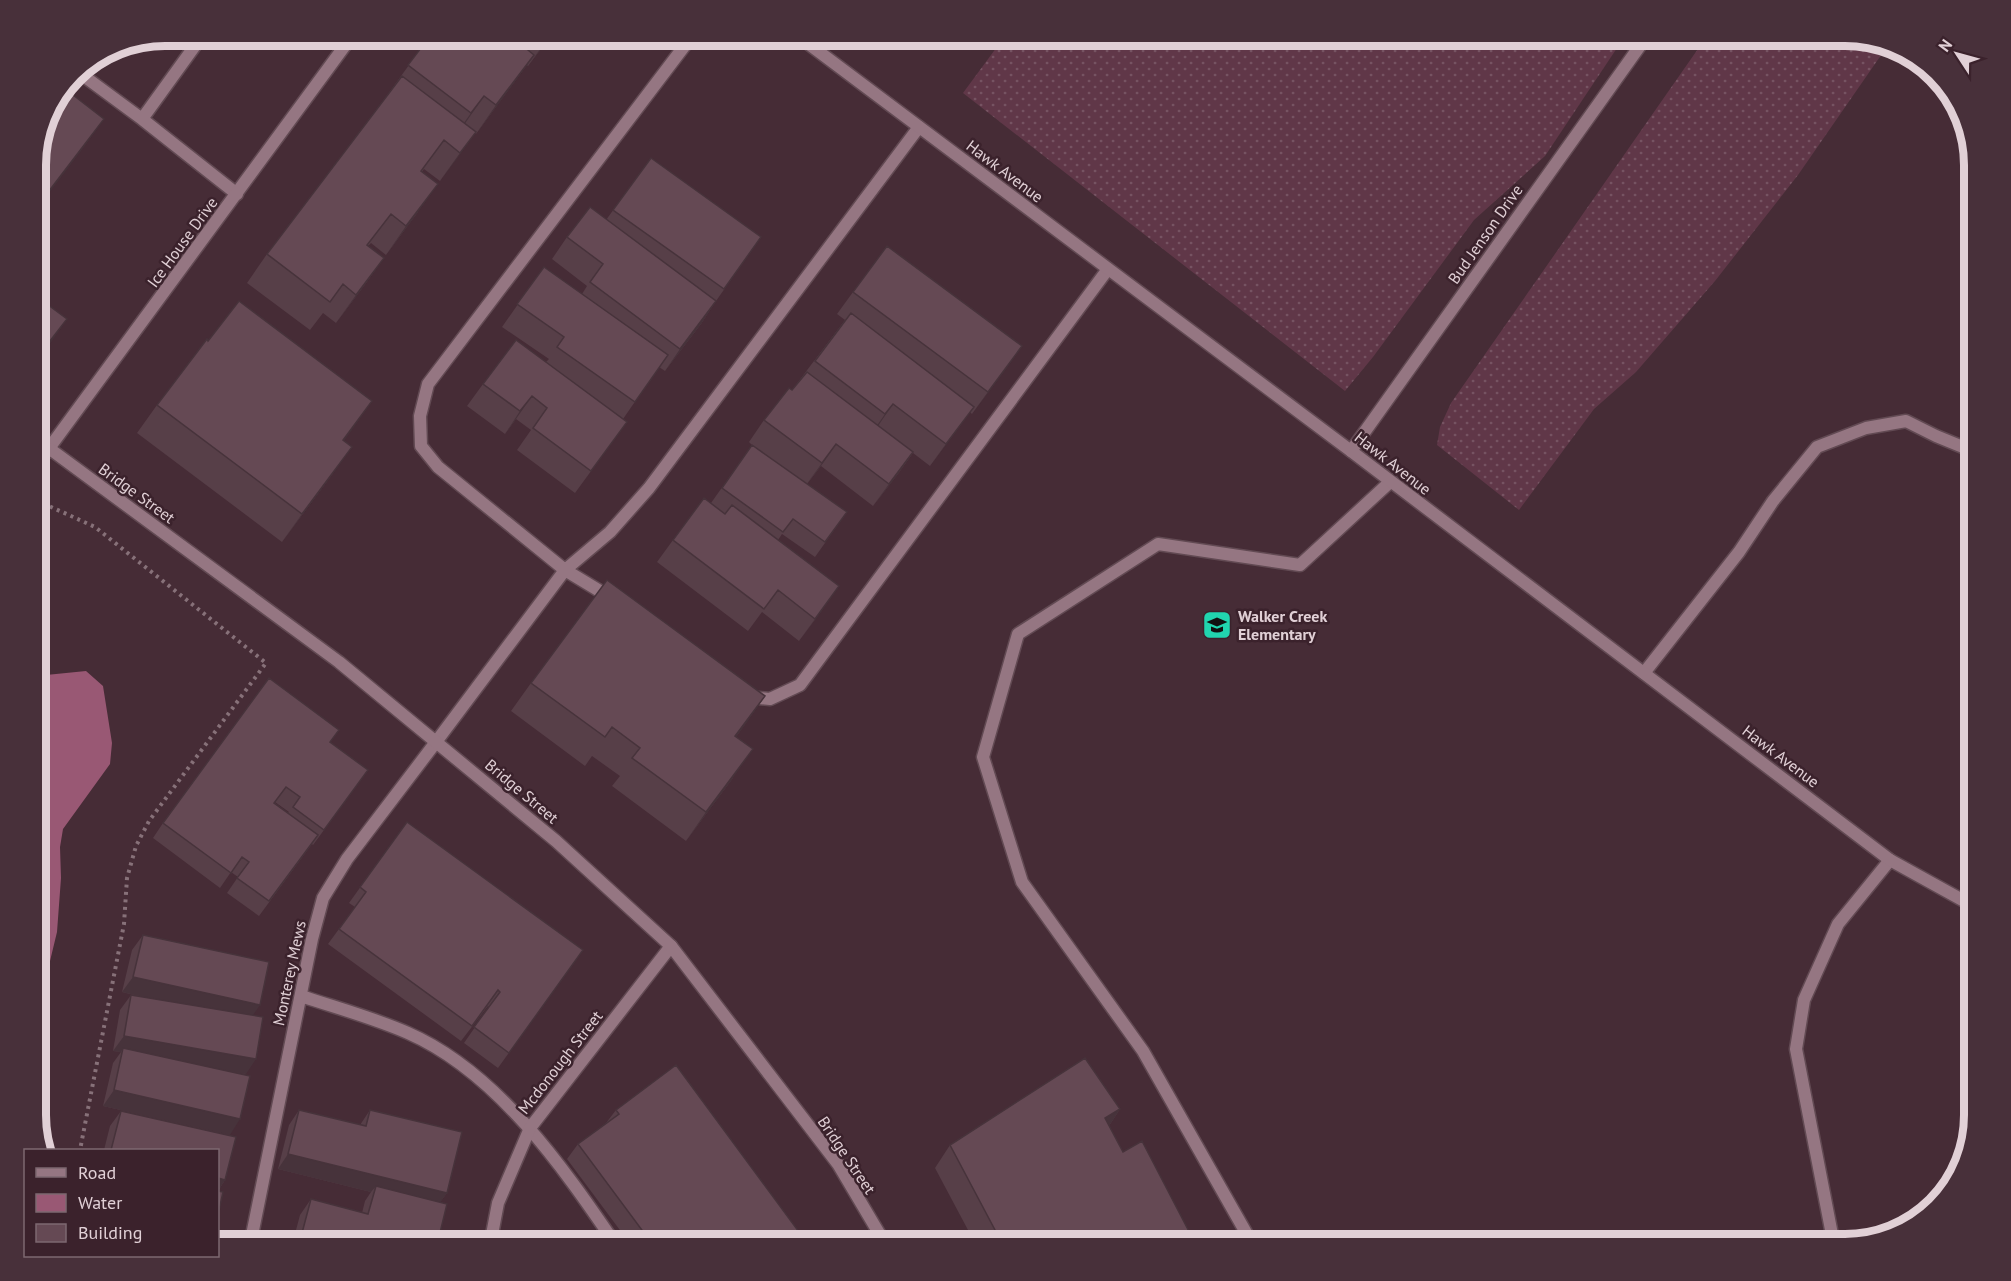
<svg xmlns="http://www.w3.org/2000/svg" width="2011" height="1281" font-family="'PT Sans',sans-serif">
<defs>
<pattern id="grass-dots" width="8" height="8" patternUnits="userSpaceOnUse" patternTransform="scale(1.5)"><rect width="8" height="8" fill="#603748"/><path d="M2 2h.1M6 6h.1" fill="none" stroke="#765362" stroke-width="1.8" stroke-linecap="round"/></pattern>
</defs>
<rect width="100%" height="100%" fill="#462c36"/>
<path fill="url(#grass-dots)" d="M 1005,36 L 1625,36 L 1545,156 L 1474,220 L 1373,357 L 1345,391 L 963,93 Z
M 1707,36 L 1846,36 L 1886,48 L 1798,175 L 1715,281 L 1636,372 L 1594,409 L 1519,510 L 1437,445 L 1440,427 L 1451,403 Z"/>
<path fill="#995874" d="M 86,671 L 103,686 L 112,743 L 110,764 L 63,829 L 60,847 L 61,878 L 57,932 L 37,1015 L 36,1026 L 36,676 Z"/>
<g fill="none" stroke-linecap="round" stroke-linejoin="round">
<g stroke="#624a53" stroke-width="15">
<path id="service" d="M 77,71 L 142,119 L 237,194
M 142,119 L 202,36
M 613,599 L 565,570 L 438,467 L 421,446 L 420,416 L 428,384 L 692,36
M 1644,673 L 1739,552 L 1773,501 L 1817,447 L 1866,428 L 1906,421 L 1936,436 L 1975,452
M 748,697 L 770,699 L 800,685 L 1108,269
M 436,742 L 565,570 L 610,532 L 649,488 L 919,127
M 301,996 C 337,1008 374,1018 408,1033 C 497,1072 563,1167 616,1245
M 1253,1245 L 1143,1051 L 1022,882 L 983,757 L 1018,634 L 1158,544 L 1300,565 L 1390,482
M 1834,1245 L 1796,1049 L 1804,1000 L 1838,924 L 1890,860"/>
</g>
<g stroke="#624a53" stroke-width="15">
<path id="minor" d="M 1351,451 L 1647,36
M 36,466 L 352,36
M 250,1245 L 312,939 L 323,898 L 347,859 L 436,742
M 490,1245 L 498,1203 L 530,1128 L 671,946"/>
</g>
<g stroke="#624a53" stroke-width="15">
<path id="tertiary" d="M 798,36 L 1351,451 L 1890,860 L 1975,907
M 50,449 L 339,662 L 556,841 L 671,946 L 838,1164 L 886,1245"/>
</g>
<path stroke="#877179" stroke-width="4" stroke-dasharray="3 4.5" stroke-linecap="butt" d="M 36,523 L 49,506 L 95,527 L 266,663 L 149,821 L 136,846 L 127,878 L 124,924 L 80,1150"/>
<use href="#service" stroke="#957682" stroke-width="12"/>
<use href="#minor" stroke="#957682" stroke-width="12"/>
<use href="#tertiary" stroke="#957682" stroke-width="12"/>
</g>
<path fill="#573f48" fill-rule="evenodd" d="M 430,36 L 551,36 L 528,66 L 527,65 L 476,134 L 475,133 L 440,181 L 424,169 L 422,172 L 418,212 L 386,255 L 371,243 L 368,246 L 384,258 L 364,286 L 336,323 L 323,313 L 310,330 L 247,283 L 267,254 L 388,94 Z
M 651,158 L 761,237 L 716,301 L 701,324 L 665,371 L 659,367 L 623,419 L 627,422 L 575,493 L 517,450 L 531,430 L 516,419 L 505,434 L 467,406 L 483,384 L 546,362 L 549,359 L 502,327 L 544,267 L 582,294 L 587,286 L 552,259 L 567,237 L 606,220 Z
M 853,292 L 1022,346 L 972,414 L 970,412 L 930,466 L 913,453 L 898,474 L 873,506 L 821,466 L 807,484 L 847,512 L 815,557 L 782,534 L 778,540 L 823,609 L 799,641 L 762,612 L 748,631 L 657,562 L 673,540 L 711,503 L 752,445 L 749,442 L 764,420 L 792,390 L 845,320 L 837,314 Z
M 157,405 L 344,441 L 332,475 L 282,542 L 137,433 Z
M 531,683 L 765,696 L 736,737 L 733,778 L 686,841 L 612,786 L 620,776 L 592,756 L 585,766 L 511,711 Z
M 330,742 L 368,770 L 313,845 L 312,844 L 259,916 L 227,893 L 238,877 L 231,872 L 220,888 L 153,838 L 163,823 ZM 275,802 L 289,812 L 288,813 L 275,803 Z
M 407,822 L 583,950 L 498,1068 L 464,1043 L 489,1007 L 488,1006 L 461,1041 L 328,944 L 355,907 L 349,903 Z
M 143,935 L 253,1015 L 246,1074 L 217,1069 L 230,1135 L 103,1106 L 113,1063 L 121,1052 L 113,1051 L 120,1010 L 131,995 L 142,997 L 122,992 L 132,950 Z
M 1120,1109 L 1109,1126 L 1123,1152 L 1196,1245 L 976,1245 L 935,1168 L 950,1145 Z
M 299,1110 L 360,1125 L 370,1110 L 447,1193 L 440,1202 L 437,1245 L 292,1245 L 300,1215 L 311,1199 L 362,1213 L 365,1201 L 371,1192 L 278,1169 L 289,1125 Z
M 616,1110 L 802,1236 L 795,1245 L 631,1245 L 567,1159 L 578,1144 L 606,1123 Z
M 121,1111 L 236,1137 L 225,1180 L 218,1191 L 218,1150 L 104,1150 L 110,1126 Z"/>
<path fill="#47333b" d="M 550,36 L 551,36 L 528,66 L 548,38 Z
M 534,55 L 514,83 L 476,134 L 496,105 Z
M 484,96 L 464,125 L 451,141 L 471,113 Z
M 104,119 L 84,147 L 36,210 L 36,208 Z
M 476,132 L 456,160 L 440,181 L 460,153 Z
M 438,184 L 418,212 L 386,255 L 406,226 Z
M 384,258 L 364,286 L 336,323 L 356,295 Z
M 716,301 L 701,324 L 665,371 L 680,349 Z
M 67,319 L 47,348 L 36,361 L 36,359 Z
M 1022,346 L 1007,368 L 972,414 L 988,392 Z
M 532,396 L 516,419 L 505,434 L 520,411 Z
M 372,401 L 352,430 L 323,469 L 343,440 Z
M 893,404 L 878,426 L 869,437 L 885,414 Z
M 974,407 L 958,429 L 930,466 L 946,444 Z
M 836,444 L 821,466 L 806,485 L 822,463 Z
M 352,447 L 332,475 L 282,542 L 302,514 Z
M 913,452 L 898,474 L 873,506 L 889,484 Z
M 839,586 L 823,609 L 799,641 Z
M 765,696 L 745,725 L 715,765 L 735,736 Z
M 753,749 L 733,778 L 686,841 L 706,812 Z
M 133,977 L 260,1005 L 249,1021 L 122,992 Z
M 124,1036 L 256,1059 L 246,1074 L 122,1052 L 123,1048 L 121,1052 L 113,1051 Z
M 114,1090 L 240,1119 L 230,1135 L 103,1106 Z
M 1120,1109 L 1105,1132 L 1105,1118 Z
M 288,1154 L 447,1193 L 436,1208 L 376,1186 L 371,1192 L 278,1169 Z
M 218,1178 L 225,1180 L 218,1191 Z
M 302,1233 L 349,1245 L 294,1245 Z
M 802,1236 L 795,1245 L 790,1245 Z"/>
<path fill="#654954" stroke="#47333b" stroke-width="1.5" d="M 430,36 L 528,36 L 522,45 L 534,55 L 496,105 L 484,96 L 471,113 L 408,65 Z
M 402,76 L 476,132 L 460,153 L 444,140 L 421,171 L 438,184 L 406,226 L 391,214 L 367,245 L 384,258 L 356,295 L 343,284 L 330,302 L 267,254 Z
M 64,88 L 104,119 L 36,208 L 36,157 L 46,116 Z
M 651,158 L 761,237 L 724,289 L 613,210 Z
M 590,207 L 716,301 L 680,349 L 590,282 L 603,264 L 567,237 Z
M 887,246 L 1022,346 L 988,392 L 853,292 Z
M 544,267 L 668,355 L 635,402 L 557,347 L 564,337 L 517,304 Z
M 36,296 L 67,319 L 36,359 Z
M 239,301 L 372,401 L 343,440 L 352,447 L 302,514 L 157,405 L 207,339 L 208,341 Z
M 851,313 L 974,407 L 946,444 L 893,404 L 885,414 L 815,361 Z
M 516,340 L 627,422 L 591,471 L 533,428 L 547,408 L 532,396 L 520,411 L 483,384 Z
M 807,372 L 913,452 L 889,484 L 836,444 L 822,463 L 764,420 L 789,388 L 792,390 Z
M 752,445 L 847,512 L 825,542 L 793,519 L 783,532 L 722,488 Z
M 704,498 L 725,514 L 732,505 L 839,586 L 815,619 L 778,590 L 764,609 L 673,540 Z
M 607,580 L 765,696 L 735,736 L 753,749 L 706,812 L 632,758 L 640,748 L 612,727 L 605,737 L 531,683 Z
M 269,678 L 339,730 L 330,742 L 368,770 L 324,830 L 293,807 L 300,797 L 286,787 L 274,803 L 318,835 L 269,901 L 237,878 L 249,862 L 242,857 L 231,873 L 163,823 Z
M 407,822 L 583,950 L 509,1053 L 474,1027 L 500,992 L 498,990 L 472,1026 L 339,929 L 366,892 L 360,887 Z
M 143,935 L 269,962 L 260,1005 L 133,977 Z
M 131,995 L 263,1017 L 256,1059 L 124,1036 Z
M 123,1048 L 250,1076 L 240,1119 L 114,1090 Z
M 1085,1058 L 1120,1109 L 1105,1118 L 1123,1152 L 1142,1141 L 1196,1245 L 1003,1245 L 950,1145 Z
M 676,1065 L 802,1236 L 790,1245 L 653,1245 L 578,1144 L 619,1114 L 616,1110 Z
M 299,1110 L 366,1126 L 370,1110 L 462,1132 L 447,1193 L 288,1154 Z
M 121,1111 L 236,1137 L 225,1180 L 218,1178 L 218,1150 L 111,1150 Z
M 376,1186 L 447,1204 L 437,1245 L 349,1245 L 302,1233 L 311,1199 L 368,1214 Z
M 218,1191 L 223,1192 L 218,1215 Z"/>
<defs>
<g id="school-square" transform="scale(1.5)"><rect x="-9" y="-9" width="18" height="18" rx="4" fill="#21d5af" stroke="#3b222c"/><path d="M0-5L7-2L0 1L-7-2ZM-4 1L0 2.5L4 1V4Q0 6-4 4Z" fill="#111"/></g>
</defs>
<g fill-rule="evenodd">
<use href="#school-square" x="1217" y="625"/>
</g>
<g text-anchor="middle" dominant-baseline="central" stroke-width="5" stroke-linejoin="round" paint-order="stroke">
<g font-size="16" fill="#e1d0d6" stroke="#3b222c">
<text transform="translate(1005 171) rotate(37)">Hawk Avenue</text>
<text transform="translate(1485 234) rotate(-55)">Bud Jenson Drive</text>
<text transform="translate(182 242) rotate(-54)">Ice House Drive</text>
<text transform="translate(1393 463) rotate(38)">Hawk Avenue</text>
<text transform="translate(137 493) rotate(36)">Bridge Street</text>
<text transform="translate(1781 756) rotate(37)">Hawk Avenue</text>
<text transform="translate(522 791) rotate(40)">Bridge Street</text>
<text transform="translate(289 973) rotate(-78)">Monterey Mews</text>
<text transform="translate(560 1062) rotate(-52)">Mcdonough Street</text>
<text transform="translate(847 1155) rotate(56)">Bridge Street</text>
</g>
<g font-size="16" font-weight="bold" fill="#e1d0d6" stroke="#3b222c" text-anchor="start">
<text x="1238" y="616">Walker Creek<tspan x="1238" dy="18">Elementary</tspan></text>
</g>
</g>
<path d="M0 0H2011V1281H0ZM165 46H1845A119 119 0 0 1 1964 165V1115A119 119 0 0 1 1845 1234H165A119 119 0 0 1 46 1115V165A119 119 0 0 1 165 46Z" fill="#48303a" fill-rule="evenodd"/>
<path fill="none" stroke="#e1d0d6" stroke-width="8" d="M165 46H1845A119 119 0 0 1 1964 165V1115A119 119 0 0 1 1845 1234H165A119 119 0 0 1 46 1115V165A119 119 0 0 1 165 46Z"/>
<rect x="24" y="1149" width="195" height="108" fill="#3b222c" stroke="#7d6870" stroke-width="1.5"/>
<rect x="36" y="1168" width="30" height="9" fill="#957682" stroke="#7d6870" stroke-width="1.5"/>
<text x="78" y="1179" font-size="18" fill="#e1d0d6">Road</text>
<rect x="36" y="1194" width="30" height="18" fill="#995874" stroke="#7d6870" stroke-width="1.5"/>
<text x="78" y="1209" font-size="18" fill="#e1d0d6">Water</text>
<rect x="36" y="1224" width="30" height="18" fill="#654954" stroke="#7d6870" stroke-width="1.5"/>
<text x="78" y="1239" font-size="18" fill="#e1d0d6">Building</text>
<g transform="translate(1957 54) rotate(306)" stroke="#3b222c" stroke-width="4.5" paint-order="stroke">
<path d="M0-4.5L10 22L0 15L-10 22Z" fill="#e1d0d6"/>
<text y="-9" font-size="16" font-weight="bold" text-anchor="middle" fill="#e1d0d6">N</text>
</g>
</svg>
